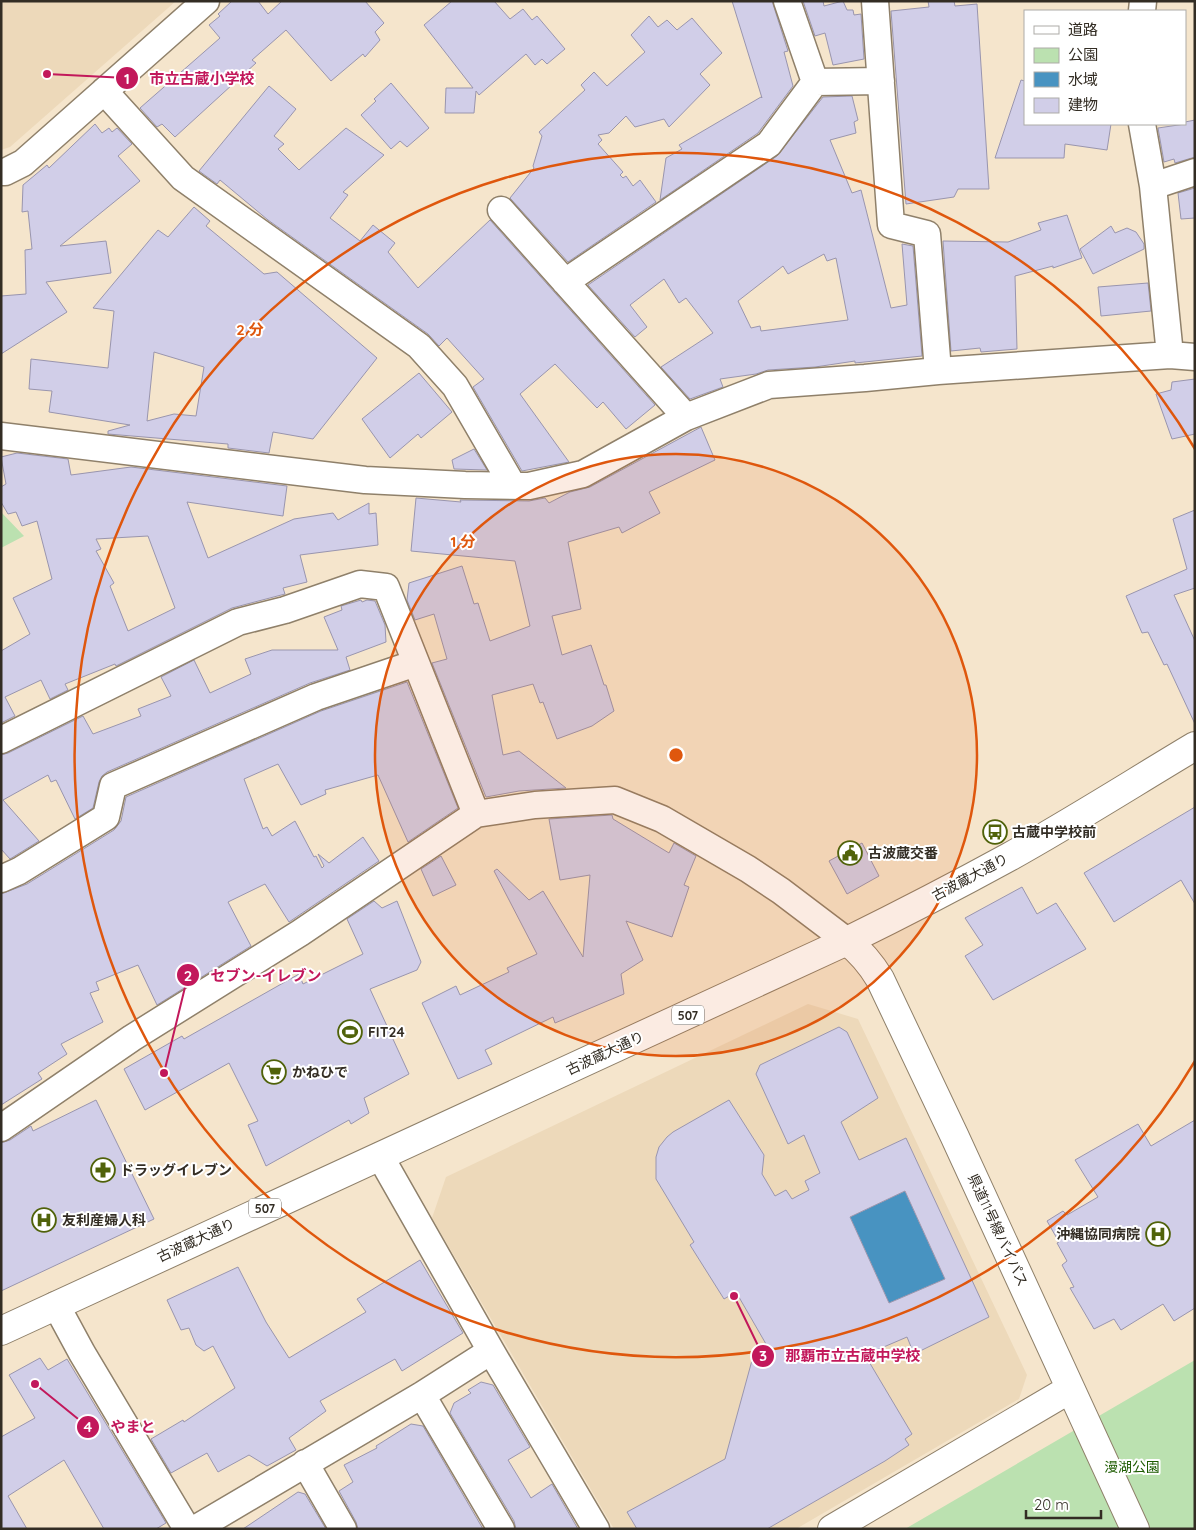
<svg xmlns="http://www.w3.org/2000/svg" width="1196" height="1530" font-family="Quicksand,'Noto Sans JP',sans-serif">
<rect width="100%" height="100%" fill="#f5e5cc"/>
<path fill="#edd9ba" d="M 1,1 L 176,1 L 10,147 L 1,150 Z
M 808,1004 L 858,1019 L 1027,1375 L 1019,1399 L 796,1529 L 614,1529 L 432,1218 L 446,1177 Z"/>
<path fill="#bbe1b0" d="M 1,512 L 24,536 L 1,548 Z
M 1195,1360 L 1195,1529 L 905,1529 Z"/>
<path fill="#4893c1" d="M 905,1191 L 945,1279 L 889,1303 L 850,1217 Z"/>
<path fill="#d1cee8" stroke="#9995ae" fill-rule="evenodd" d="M 232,1 L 258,1 L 268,14 L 282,1 L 365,1 L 384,23 L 375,32 L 380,40 L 365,57 L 363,54 L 331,81 L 286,30 L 252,60 L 256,63 L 175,137 L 162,124 L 157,127 L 140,108 L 220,38 L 209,25 L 220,16 L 218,14 Z
M 452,1 L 494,1 L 510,19 L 523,9 L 532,20 L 537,16 L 565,49 L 547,64 L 542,59 L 535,65 L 526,54 L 479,95 L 476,91 L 474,113 L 445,113 L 446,88 L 473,88 L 424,25 Z
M 732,1 L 772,1 L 788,51 L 784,52 L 793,86 L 758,133 L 660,200 L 666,158 L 682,149 L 679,145 L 761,97 L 762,98 Z
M 803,1 L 823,1 L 824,6 L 843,1 L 847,10 L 853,10 L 854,15 L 861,14 L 864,59 L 833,65 L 825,33 L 815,36 Z
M 928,1 L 954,1 L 955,6 L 977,4 L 989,189 L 958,189 L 954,197 L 906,204 L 891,11 L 929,7 Z
M 649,16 L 658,27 L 667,20 L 677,30 L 692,18 L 722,53 L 700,74 L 710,85 L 669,127 L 664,119 L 635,127 L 626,116 L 609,133 L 598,135 L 602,140 L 598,144 L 623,172 L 620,175 L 623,178 L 626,176 L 633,186 L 640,180 L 656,202 L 568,262 L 510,198 L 534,168 L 533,166 L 542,136 L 539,132 L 585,90 L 581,85 L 594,72 L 607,86 L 645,52 L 631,35 Z
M 1021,80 L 1025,81 L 1025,124 L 1111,124 L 1107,150 L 1065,144 L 1064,158 L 995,158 Z
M 391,83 L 429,128 L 407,147 L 400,141 L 391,149 L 361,115 L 376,101 L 374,99 Z
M 269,86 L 296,109 L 274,136 L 284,144 L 278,149 L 299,170 L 346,128 L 384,155 L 343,192 L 348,195 L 330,218 L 360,241 L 373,225 L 395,243 L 388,252 L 418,288 L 490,220 L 655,405 L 626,429 L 603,402 L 597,408 L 555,364 L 520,394 L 569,462 L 522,471 L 473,387 L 484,379 L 447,338 L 439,346 L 428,334 L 268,220 L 220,180 L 217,184 L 199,171 Z
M 852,96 L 858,120 L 854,122 L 856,133 L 830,140 L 852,193 L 861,190 L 891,308 L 907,305 L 902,244 L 913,246 L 922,356 L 855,363 L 855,361 L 815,367 L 768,370 L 756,374 L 720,379 L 723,387 L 690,399 L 661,367 L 713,333 L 686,298 L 679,303 L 664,279 L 630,305 L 647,327 L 635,337 L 588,285 L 777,156 L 823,97 ZM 824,254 L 827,261 L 836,258 L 848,320 L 761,331 L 760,326 L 751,328 L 738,301 L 783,266 L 788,274 Z
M 1195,120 L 1195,157 L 1175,163 L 1174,159 L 1164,162 L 1158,128 L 1185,124 L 1185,122 Z
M 95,124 L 102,133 L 109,128 L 112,132 L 117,128 L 132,144 L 118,156 L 140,181 L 60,246 L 106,241 L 111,273 L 46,282 L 67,312 L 1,354 L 1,296 L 26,294 L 25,250 L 32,249 L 28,211 L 22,212 L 23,185 L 47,165 L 49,168 Z
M 1195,188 L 1195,218 L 1181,219 L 1178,193 Z
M 194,207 L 210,221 L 206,226 L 264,274 L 277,272 L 377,358 L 313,439 L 273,432 L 269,453 L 228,448 L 228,444 L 108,434 L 108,431 L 130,425 L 49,412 L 52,391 L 29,389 L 31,359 L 108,368 L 114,311 L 93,308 L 158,230 L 168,237 ZM 154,352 L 204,367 L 196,416 L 174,414 L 147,421 Z
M 1067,215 L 1082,258 L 1053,268 L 1053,266 L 1015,276 L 1017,349 L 981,352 L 980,348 L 951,351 L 943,241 L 1008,242 L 1041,230 L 1038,223 Z
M 1111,226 L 1115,233 L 1127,228 L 1136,232 L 1144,244 L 1144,249 L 1093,274 L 1080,249 Z
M 1148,283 L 1151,311 L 1101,316 L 1098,287 Z
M 419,373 L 452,412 L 421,438 L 418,434 L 390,458 L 362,419 Z
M 1195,379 L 1195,434 L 1172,439 L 1156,394 L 1171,390 L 1172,382 Z
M 701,427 L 715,460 L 649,492 L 660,513 L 622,533 L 619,527 L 568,542 L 581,609 L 552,616 L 562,655 L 591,645 L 604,685 L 606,685 L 614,711 L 592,726 L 557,739 L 543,702 L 540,703 L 533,684 L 492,695 L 503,755 L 519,751 L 566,788 L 519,791 L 486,797 L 432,663 L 447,659 L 434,614 L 415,620 L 407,600 L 409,583 L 462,566 L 474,604 L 478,603 L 490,641 L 530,626 L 515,561 L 411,551 L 416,498 L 461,502 L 460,500 L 529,501 L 545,498 L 549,503 L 570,492 L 590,487 Z
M 474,449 L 487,470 L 454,469 L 452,460 Z
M 17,453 L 68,459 L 71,475 L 131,467 L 287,486 L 283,516 L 187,502 L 208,558 L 294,519 L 333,513 L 338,520 L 369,503 L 369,514 L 376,513 L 378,545 L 300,555 L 307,582 L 283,588 L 285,594 L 232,608 L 116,666 L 115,664 L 65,684 L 68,690 L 50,699 L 41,680 L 5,697 L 15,716 L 1,723 L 1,651 L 30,634 L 13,598 L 52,579 L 37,521 L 22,526 L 16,512 L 8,514 L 1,502 L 1,487 L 6,484 L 1,457 ZM 148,536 L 175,608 L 128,631 L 110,586 L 114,583 L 96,551 L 101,549 L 96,539 Z
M 1195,510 L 1195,588 L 1174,595 L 1195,641 L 1195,724 L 1167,664 L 1164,665 L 1148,632 L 1142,633 L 1126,596 L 1187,569 L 1173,519 Z
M 361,600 L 362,602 L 367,600 L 375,601 L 385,625 L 386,642 L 346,657 L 350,670 L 310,683 L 107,772 L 102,776 L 99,782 L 93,808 L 75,819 L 56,780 L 51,782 L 48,775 L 3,800 L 39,841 L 10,859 L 1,849 L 1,755 L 8,753 L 83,716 L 93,734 L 141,716 L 138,709 L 171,696 L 161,677 L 194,660 L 210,693 L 251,674 L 245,659 L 272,650 L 338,650 L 324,617 L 342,610 L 341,606 Z
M 407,682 L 458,808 L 408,842 L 378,775 L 325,790 L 326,794 L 301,805 L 278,764 L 244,779 L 263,829 L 267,827 L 272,836 L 295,821 L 314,857 L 316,856 L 322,868 L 324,866 L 318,854 L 329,863 L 363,837 L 379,861 L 289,922 L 265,884 L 228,902 L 251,946 L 157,1005 L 138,965 L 96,982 L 99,990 L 90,993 L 103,1022 L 61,1044 L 67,1054 L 38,1073 L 42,1079 L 1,1105 L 1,894 L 27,884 L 114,830 L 121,821 L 126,797 L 321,711 Z
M 1195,807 L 1195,904 L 1181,880 L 1114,922 L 1084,873 Z
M 612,815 L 613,819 L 669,853 L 674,843 L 696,856 L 684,885 L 689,887 L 672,937 L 626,921 L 643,960 L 621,974 L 624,994 L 555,1023 L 553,1017 L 485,1050 L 492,1064 L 458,1079 L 422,1003 L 456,986 L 460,995 L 509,972 L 507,968 L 537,954 L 494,871 L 497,869 L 529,900 L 543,891 L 583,957 L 590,875 L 560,880 L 549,819 Z
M 862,843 L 879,876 L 847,894 L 829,861 Z
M 441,856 L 456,885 L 433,896 L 421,869 Z
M 1022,887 L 1037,914 L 1056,903 L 1086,949 L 993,1000 L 965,956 L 983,945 L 965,918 Z
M 374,901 L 382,908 L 397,901 L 421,962 L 417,970 L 370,989 L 409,1074 L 364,1098 L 369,1113 L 351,1124 L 349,1120 L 266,1166 L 248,1125 L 258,1121 L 229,1063 L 145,1110 L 124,1069 L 182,1036 L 184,1039 L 299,974 L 303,984 L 363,954 L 347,919 Z
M 839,1027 L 847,1032 L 878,1098 L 841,1122 L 859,1160 L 906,1138 L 989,1317 L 914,1354 L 907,1337 L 865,1355 L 912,1434 L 905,1439 L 909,1445 L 885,1461 L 767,1529 L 637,1529 L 627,1512 L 725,1459 L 754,1353 L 766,1344 L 736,1292 L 724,1299 L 690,1245 L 694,1242 L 656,1179 L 656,1157 L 659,1147 L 667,1137 L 673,1132 L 729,1100 L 764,1155 L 762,1174 L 775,1196 L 786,1190 L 792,1199 L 809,1190 L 805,1181 L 820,1173 L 804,1135 L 788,1144 L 756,1074 L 760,1065 ZM 905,1191 L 945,1279 L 889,1303 L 850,1217 Z
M 96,1100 L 154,1219 L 1,1291 L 1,1143 L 10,1140 L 31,1126 L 33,1131 Z
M 1195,1120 L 1195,1308 L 1174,1321 L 1163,1304 L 1121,1330 L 1114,1319 L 1094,1329 L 1070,1288 L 1074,1287 L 1062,1265 L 1067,1261 L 1057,1243 L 1059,1242 L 1047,1221 L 1063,1211 L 1067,1215 L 1098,1197 L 1075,1160 L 1138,1124 L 1151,1146 Z
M 420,1260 L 463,1333 L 402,1371 L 395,1359 L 320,1401 L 326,1411 L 289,1438 L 296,1450 L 267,1466 L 249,1455 L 218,1472 L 207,1453 L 171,1473 L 151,1439 L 183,1420 L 184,1422 L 235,1388 L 213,1346 L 204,1351 L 196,1345 L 189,1328 L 181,1330 L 167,1300 L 238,1267 L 266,1322 L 289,1358 L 366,1312 L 357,1299 Z
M 40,1358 L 48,1370 L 67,1359 L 166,1523 L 156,1529 L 104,1529 L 64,1460 L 8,1496 L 27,1529 L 1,1529 L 1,1437 L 35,1418 L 9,1375 Z
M 481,1382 L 493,1385 L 530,1447 L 508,1460 L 531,1498 L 552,1484 L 578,1529 L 516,1529 L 514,1521 L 450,1413 L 454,1403 L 471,1393 L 468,1390 Z
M 411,1424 L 423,1426 L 483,1529 L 358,1529 L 356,1522 L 339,1491 L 353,1482 L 344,1465 L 377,1448 L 376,1446 Z
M 298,1492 L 305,1494 L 326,1529 L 243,1529 Z"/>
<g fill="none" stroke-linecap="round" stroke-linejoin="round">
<g stroke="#8f806a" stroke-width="29">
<path id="street" d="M 787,1 L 815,82
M 875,1 L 891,225 L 927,234 L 938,371
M 1142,11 L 1143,1
M 104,91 L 183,178 L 419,346 L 455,386 L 513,486
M 1142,124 L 1153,186 L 1170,355
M 1,172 L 5,172 L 23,163 L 206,1
M 1153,186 L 1195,172
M 501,210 L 686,417
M 565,282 L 769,144 L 815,82 L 881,81
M 1,436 L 365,480 L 465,485 L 529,486 L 583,474 L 686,417 L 769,385 L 865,378 L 938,371 L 1170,355 L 1195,357
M 1,740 L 238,622 L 285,610 L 360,584 L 386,587 L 476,814
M 1,879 L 19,871 L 106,817 L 113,786 L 316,697 L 416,663
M 1,1128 L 132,1038 L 300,933 L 476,814 L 535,805 L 615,800 L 662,819 L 748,869 L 781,891 L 847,941
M 380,1156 L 491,1351 L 596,1529
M 56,1305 L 82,1353 L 187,1529
M 422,1395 L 501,1529
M 305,1463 L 343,1529
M 195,1529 L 422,1395 L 491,1351"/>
</g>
<g stroke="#8f806a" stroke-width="30">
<path id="secondary" d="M 847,941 C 861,952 871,964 880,979 L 954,1135 L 1135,1529
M 832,1529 L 1070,1389"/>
</g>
<g stroke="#8f806a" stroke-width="30">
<path id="highway" d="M 1,1331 L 847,941 C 902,914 956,886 1009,857 C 1072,822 1133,783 1195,746"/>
</g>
<use href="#street" stroke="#fff" stroke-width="26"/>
<use href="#secondary" stroke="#fff" stroke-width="28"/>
<use href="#highway" stroke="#fff" stroke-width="28"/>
</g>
<circle cx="676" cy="755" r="301" fill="#df570d" fill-opacity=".12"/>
<g fill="none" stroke="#df570d" stroke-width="2.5">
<circle cx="676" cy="755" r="301"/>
<path d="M1195 1061A602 602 0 1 1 1195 449"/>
</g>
<defs>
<g id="bus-ring" transform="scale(1.25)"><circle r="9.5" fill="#fff" stroke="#50620a" stroke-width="1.5"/><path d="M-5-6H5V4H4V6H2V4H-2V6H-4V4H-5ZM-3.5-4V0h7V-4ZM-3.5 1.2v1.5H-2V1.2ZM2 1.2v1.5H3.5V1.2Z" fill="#50620a"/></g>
<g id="civic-ring" transform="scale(1.25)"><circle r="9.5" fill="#fff" stroke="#50620a" stroke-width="1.5"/><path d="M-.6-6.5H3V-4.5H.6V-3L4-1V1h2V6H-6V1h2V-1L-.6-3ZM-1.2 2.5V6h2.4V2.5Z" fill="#50620a"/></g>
<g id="stadium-ring" transform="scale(1.25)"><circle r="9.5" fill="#fff" stroke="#50620a" stroke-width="1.5"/><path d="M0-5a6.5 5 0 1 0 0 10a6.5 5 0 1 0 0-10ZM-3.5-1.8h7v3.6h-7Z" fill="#50620a"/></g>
<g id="supermarket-ring" transform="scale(1.25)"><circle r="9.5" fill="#fff" stroke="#50620a" stroke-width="1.5"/><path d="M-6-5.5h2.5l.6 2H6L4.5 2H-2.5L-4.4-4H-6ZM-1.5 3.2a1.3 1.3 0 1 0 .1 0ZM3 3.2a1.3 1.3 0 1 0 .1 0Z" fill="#50620a"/></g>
<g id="pharmacy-ring" transform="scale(1.25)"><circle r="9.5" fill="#fff" stroke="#50620a" stroke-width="1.5"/><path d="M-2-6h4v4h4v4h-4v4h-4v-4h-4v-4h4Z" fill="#50620a"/></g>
<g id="hospital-ring" transform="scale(1.25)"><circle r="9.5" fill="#fff" stroke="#50620a" stroke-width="1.5"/><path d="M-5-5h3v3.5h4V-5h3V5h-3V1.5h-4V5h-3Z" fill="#50620a"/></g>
</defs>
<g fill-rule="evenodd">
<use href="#bus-ring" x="995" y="832"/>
<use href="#civic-ring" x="850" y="853"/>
<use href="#stadium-ring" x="350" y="1032"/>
<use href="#supermarket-ring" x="274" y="1072"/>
<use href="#pharmacy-ring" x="103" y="1170"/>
<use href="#hospital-ring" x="44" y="1220"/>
<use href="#hospital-ring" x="1158" y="1234"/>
</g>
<g text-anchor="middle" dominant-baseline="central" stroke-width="4" stroke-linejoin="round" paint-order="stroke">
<g fill="#fff" stroke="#706c66" stroke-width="1">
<rect x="672" y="1005.5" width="32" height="19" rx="4"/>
<rect x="249" y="1198.5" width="32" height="19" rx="4"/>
</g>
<g font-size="12" font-weight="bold" fill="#332d24">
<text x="688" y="1015">507</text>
<text x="265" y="1208">507</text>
</g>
<g font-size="14" font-weight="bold" fill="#332d24" stroke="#fff" text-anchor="start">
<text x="1012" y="832">古蔵中学校前</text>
<text x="868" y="853">古波蔵交番</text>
<text x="368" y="1032">FIT24</text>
<text x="292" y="1072">かねひで</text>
<text x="120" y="1170">ドラッグイレブン</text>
<text x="62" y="1220">友利産婦人科</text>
<text x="1140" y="1234" text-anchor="end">沖縄協同病院</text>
</g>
<g font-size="14" fill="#332d24" stroke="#fff">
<text transform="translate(970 877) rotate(-28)">古波蔵大通り</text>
<text transform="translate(605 1053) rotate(-25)">古波蔵大通り</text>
<text transform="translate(998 1230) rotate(65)">県道11号線バイパス</text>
<text transform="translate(196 1240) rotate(-25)">古波蔵大通り</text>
</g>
<g font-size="14" fill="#1d5b00" stroke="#fff">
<text x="1132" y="1467">漫湖公園</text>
</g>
</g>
<circle cx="676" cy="755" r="8" fill="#df570d" stroke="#fff" stroke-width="2.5"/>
<g font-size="15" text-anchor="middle" font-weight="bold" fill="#df570d" stroke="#fff" stroke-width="4" stroke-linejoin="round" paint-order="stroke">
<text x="250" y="335">2 分</text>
<text x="463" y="547">1 分</text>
</g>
<path fill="none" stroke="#c2185b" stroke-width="2" d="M47 74L127 78M164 1073L188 975M734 1296L763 1356M35 1384L88 1427"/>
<g fill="#c2185b" stroke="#fff" stroke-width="2">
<circle cx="47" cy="74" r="5"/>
<circle cx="164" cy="1073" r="5"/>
<circle cx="734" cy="1296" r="5"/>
<circle cx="35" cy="1384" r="5"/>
<circle cx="127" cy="78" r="12"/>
<circle cx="188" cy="975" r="12"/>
<circle cx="763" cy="1356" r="12"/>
<circle cx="88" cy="1427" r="12"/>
</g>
<g font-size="15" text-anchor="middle" font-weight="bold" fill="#fff">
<text x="127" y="84">1</text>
<text x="188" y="981">2</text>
<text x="763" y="1361">3</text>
<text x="88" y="1432">4</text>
</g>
<g font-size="15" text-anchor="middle" font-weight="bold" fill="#c2185b" stroke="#fff" stroke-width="4" stroke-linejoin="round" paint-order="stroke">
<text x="202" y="84">市立古蔵小学校</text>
<text x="266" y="981">セブン-イレブン</text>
<text x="853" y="1361">那覇市立古蔵中学校</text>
<text x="133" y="1432">やまと</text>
</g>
<rect width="1196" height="1530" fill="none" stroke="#332d24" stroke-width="5"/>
<rect x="1024" y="10" width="162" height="115" fill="#ffffff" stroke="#adaba7"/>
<rect x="1034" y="26" width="25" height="8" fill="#ffffff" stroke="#adaba7"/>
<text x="1068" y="35" font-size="15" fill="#332d24">道路</text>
<rect x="1034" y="48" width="25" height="15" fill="#bbe1b0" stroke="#adaba7"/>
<text x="1068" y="60" font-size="15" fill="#332d24">公園</text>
<rect x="1034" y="72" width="25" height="15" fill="#4893c1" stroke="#adaba7"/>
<text x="1068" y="85" font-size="15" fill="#332d24">水域</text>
<rect x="1034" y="98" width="25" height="15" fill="#d1cee8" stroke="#adaba7"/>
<text x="1068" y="110" font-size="15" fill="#332d24">建物</text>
<path d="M1026 1510v8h75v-8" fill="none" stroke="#332d24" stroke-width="2.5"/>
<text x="1034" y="1510" font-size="15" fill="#332d24" stroke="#ffffff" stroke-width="4" paint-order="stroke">20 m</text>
</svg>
